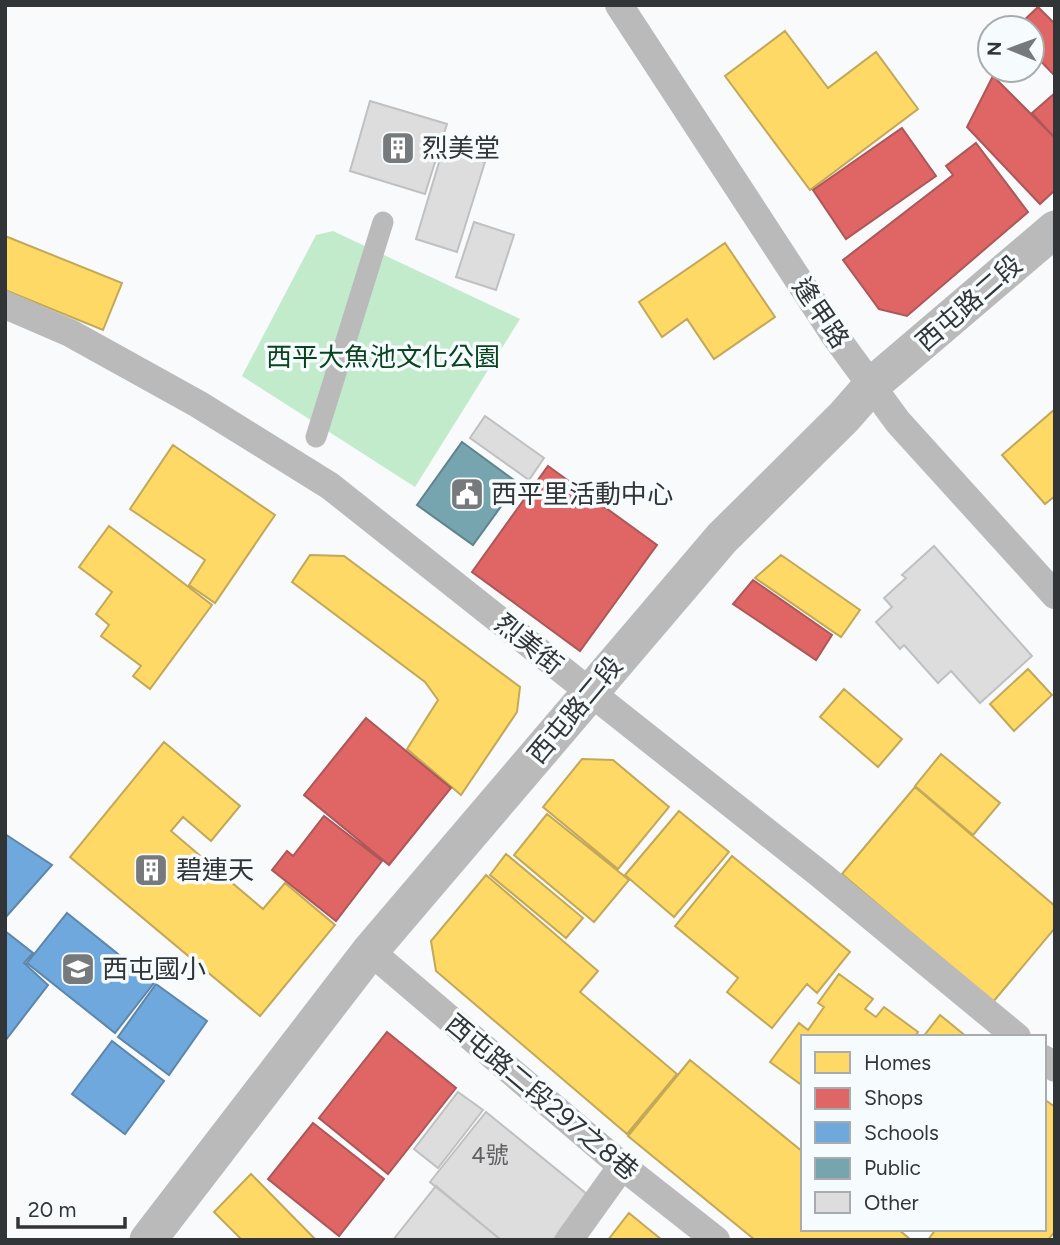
<svg xmlns="http://www.w3.org/2000/svg" width="1060" height="1245" font-family="Figtree,'Noto Sans TC',sans-serif">
<rect width="100%" height="100%" fill="#f8fafc"/>
<path fill="#c2ebcc" d="M 333,231 L 520,319 L 415,487 L 242,376 L 316,235 Z"/>
<path fill="#ffd966" stroke="#c2a858" stroke-width="2" d="M 785,31 L 828,88 L 876,52 L 918,109 L 810,190 L 725,76 Z
M 5,236 L 122,283 L 103,330 L 5,290 Z
M 725,243 L 775,317 L 714,359 L 687,319 L 662,337 L 639,302 Z
M 1055,409 L 1055,496 L 1045,504 L 1002,455 Z
M 173,445 L 275,515 L 215,603 L 189,585 L 205,560 L 130,509 Z
M 109,526 L 212,605 L 150,689 L 133,676 L 141,666 L 101,636 L 109,625 L 96,614 L 112,592 L 79,567 Z
M 310,555 L 344,556 L 520,687 L 517,712 L 461,795 L 407,749 L 438,700 L 425,682 L 292,582 Z
M 781,555 L 860,610 L 841,637 L 755,578 Z
M 1028,669 L 1052,695 L 1014,731 L 990,704 Z
M 844,689 L 902,739 L 878,767 L 820,717 Z
M 164,742 L 240,806 L 211,841 L 183,817 L 171,831 L 263,909 L 285,883 L 335,925 L 260,1016 L 70,857 Z
M 941,754 L 1000,803 L 973,835 L 915,786 Z
M 582,759 L 613,760 L 669,807 L 618,869 L 543,807 Z
M 915,787 L 1055,906 L 1055,928 L 993,1002 L 842,874 Z
M 679,811 L 729,852 L 674,917 L 625,875 Z
M 547,814 L 629,880 L 594,922 L 514,855 Z
M 506,854 L 583,918 L 566,938 L 490,875 Z
M 732,856 L 850,952 L 817,993 L 807,984 L 772,1028 L 727,992 L 738,978 L 675,926 Z
M 486,875 L 598,971 L 580,992 L 677,1074 L 627,1134 L 436,971 L 431,941 Z
M 839,974 L 873,999 L 865,1009 L 876,1017 L 884,1007 L 918,1032 L 915,1037 L 803,1037 L 803,1086 L 770,1062 L 799,1023 L 808,1030 L 824,1007 L 818,1003 Z
M 940,1015 L 967,1037 L 923,1037 Z
M 690,1060 L 803,1152 L 803,1229 L 898,1229 L 911,1240 L 755,1240 L 628,1136 Z
M 1044,1099 L 1055,1107 L 1055,1231 L 1048,1240 L 928,1240 L 936,1229 L 1044,1229 Z
M 251,1174 L 316,1240 L 242,1240 L 214,1212 Z
M 629,1213 L 646,1227 L 662,1240 L 608,1240 Z"/>
<path fill="#e06666" stroke="#ac5758" stroke-width="2" d="M 1038,7 L 1055,24 L 1055,76 L 1032,52 L 1032,28 L 1016,28 Z
M 993,76 L 1055,138 L 1055,190 L 1040,204 L 967,127 Z
M 1055,93 L 1055,138 L 1032,113 Z
M 902,128 L 936,176 L 846,239 L 813,190 Z
M 976,143 L 1028,212 L 907,316 L 879,309 L 843,260 L 953,175 L 946,166 Z
M 548,466 L 657,545 L 580,651 L 472,572 Z
M 753,580 L 832,635 L 816,660 L 733,604 Z
M 366,718 L 451,788 L 389,865 L 304,795 Z
M 324,816 L 382,861 L 336,921 L 272,870 L 287,851 L 293,856 Z
M 387,1032 L 456,1088 L 388,1174 L 319,1118 Z
M 313,1123 L 384,1179 L 339,1236 L 268,1179 Z"/>
<path fill="#6fa8dc" stroke="#5d86aa" stroke-width="2" d="M 5,834 L 52,865 L 5,918 Z
M 67,913 L 154,983 L 115,1033 L 27,963 Z
M 5,931 L 33,953 L 24,963 L 48,985 L 5,1041 Z
M 156,984 L 207,1021 L 169,1075 L 118,1037 Z
M 112,1041 L 164,1081 L 125,1134 L 72,1094 Z"/>
<path fill="#76a5af" stroke="#62838b" stroke-width="2" d="M 462,442 L 518,483 L 473,545 L 417,505 Z"/>
<path fill="#deddde" stroke="#c0c0c1" stroke-width="2" d="M 370,101 L 447,124 L 425,194 L 350,171 Z
M 443,149 L 485,162 L 457,252 L 416,239 Z
M 474,222 L 514,235 L 496,290 L 456,277 Z
M 485,416 L 544,458 L 529,480 L 470,438 Z
M 934,546 L 1032,656 L 980,703 L 951,671 L 938,683 L 904,645 L 900,649 L 876,622 L 892,607 L 884,598 L 906,578 L 902,575 Z
M 458,1092 L 483,1110 L 438,1168 L 414,1149 Z
M 486,1112 L 588,1195 L 553,1240 L 501,1240 L 430,1182 Z
M 436,1186 L 501,1240 L 393,1240 Z"/>
<g fill="none" stroke-linecap="round" stroke-linejoin="round">
<path stroke="#bbbabb" stroke-width="21" d="M 316,437 L 383,222"/>
<path stroke="#bbbabb" stroke-width="28" d="M 619,5 L 835,336 L 898,422 L 1055,595
M 5,305 L 70,333 L 198,404 L 330,486 L 821,875 L 1017,1037
M 370,951 L 622,1166 L 716,1240
M 1044,1059 L 1055,1068
M 569,1240 L 622,1166"/>
<path stroke="#bbbabb" stroke-width="37" d="M 148,1240 L 370,951 L 722,538 L 844,417 L 872,385 L 1055,229"/>
</g>
<defs>
<g id="building-square" transform="scale(1.75)"><rect x="-9" y="-9" width="18" height="18" rx="4" fill="#777a7c" stroke="#f6fbfe"/><path d="M-4-6H4V6H1V3H-1V6H-4ZM-2.5-4.3h1.7v1.8h-1.7ZM.8-4.3h1.7v1.8H.8ZM-2.5-1h1.7V.8h-1.7ZM.8-1h1.7V.8H.8Z" fill="#fff"/></g>
<g id="civic-square" transform="scale(1.75)"><rect x="-9" y="-9" width="18" height="18" rx="4" fill="#777a7c" stroke="#f6fbfe"/><path d="M-.6-6.5H3V-4.5H.6V-3L4-1V1h2V6H-6V1h2V-1L-.6-3ZM-1.2 2.5V6h2.4V2.5Z" fill="#fff"/></g>
<g id="school-square" transform="scale(1.75)"><rect x="-9" y="-9" width="18" height="18" rx="4" fill="#777a7c" stroke="#f6fbfe"/><path d="M0-5L7-2L0 1L-7-2ZM-4 1L0 2.5L4 1V4Q0 6-4 4Z" fill="#fff"/></g>
</defs>
<g fill-rule="evenodd">
<use href="#building-square" x="398" y="148"/>
<use href="#civic-square" x="467" y="494"/>
<use href="#building-square" x="151" y="870"/>
<use href="#school-square" x="78" y="969"/>
</g>
<g text-anchor="middle" dominant-baseline="central" stroke-width="7" stroke-linejoin="round" paint-order="stroke">
<g font-size="23" fill="#5d5f61">
<text x="490" y="1155">4號</text>
</g>
<g font-size="26" fill="#323537" stroke="#f6fbfe" text-anchor="start">
<text x="422" y="148">烈美堂</text>
<text x="491" y="494">西平里活動中心</text>
<text x="176" y="870">碧連天</text>
<text x="102" y="969">西屯國小</text>
</g>
<g font-size="26" fill="#323537" stroke="#f6fbfe">
<text transform="translate(969 303) rotate(-41)">西屯路二段</text>
<text transform="translate(821 313) rotate(56)">逢甲路</text>
<text transform="translate(529 644) rotate(39)">烈美街</text>
<text transform="translate(575 710) rotate(-50)">西屯路二段</text>
<text transform="translate(542 1097) rotate(40)">西屯路二段297之8巷</text>
</g>
<g font-size="26" fill="#0a441f" stroke="#f6fbfe">
<text x="383" y="357">西平大魚池文化公園</text>
</g>
</g>
<rect width="1060" height="1245" fill="none" stroke="#323537" stroke-width="14"/>
<rect x="801" y="1035" width="245" height="196" fill="#f6fbfe" stroke="#a8acae" stroke-width="2"/>
<rect x="815" y="1052" width="35" height="21" fill="#ffd966" stroke="#a8acae" stroke-width="2"/>
<text x="864" y="1070" font-size="21" fill="#323537">Homes</text>
<rect x="815" y="1088" width="35" height="21" fill="#e06666" stroke="#a8acae" stroke-width="2"/>
<text x="864" y="1105" font-size="21" fill="#323537">Shops</text>
<rect x="815" y="1122" width="35" height="21" fill="#6fa8dc" stroke="#a8acae" stroke-width="2"/>
<text x="864" y="1140" font-size="21" fill="#323537">Schools</text>
<rect x="815" y="1158" width="35" height="21" fill="#76a5af" stroke="#a8acae" stroke-width="2"/>
<text x="864" y="1175" font-size="21" fill="#323537">Public</text>
<rect x="815" y="1192" width="35" height="21" fill="#deddde" stroke="#a8acae" stroke-width="2"/>
<text x="864" y="1210" font-size="21" fill="#323537">Other</text>
<g transform="translate(1011 49) rotate(271)"><circle r="33" fill="#f6fbfe" stroke="#a8acae" stroke-width="2"/>
<path d="M0-5L12 26L0 18L-12 26Z" fill="#777a7c"/>
<text y="-10" font-size="19" font-weight="bold" text-anchor="middle" fill="#323537">N</text>
</g>
<path d="M18 1217v10h107v-10" fill="none" stroke="#323537" stroke-width="3.5"/>
<text x="28" y="1217" font-size="21" fill="#323537" stroke="#f6fbfe" stroke-width="5" paint-order="stroke">20 m</text>
</svg>
